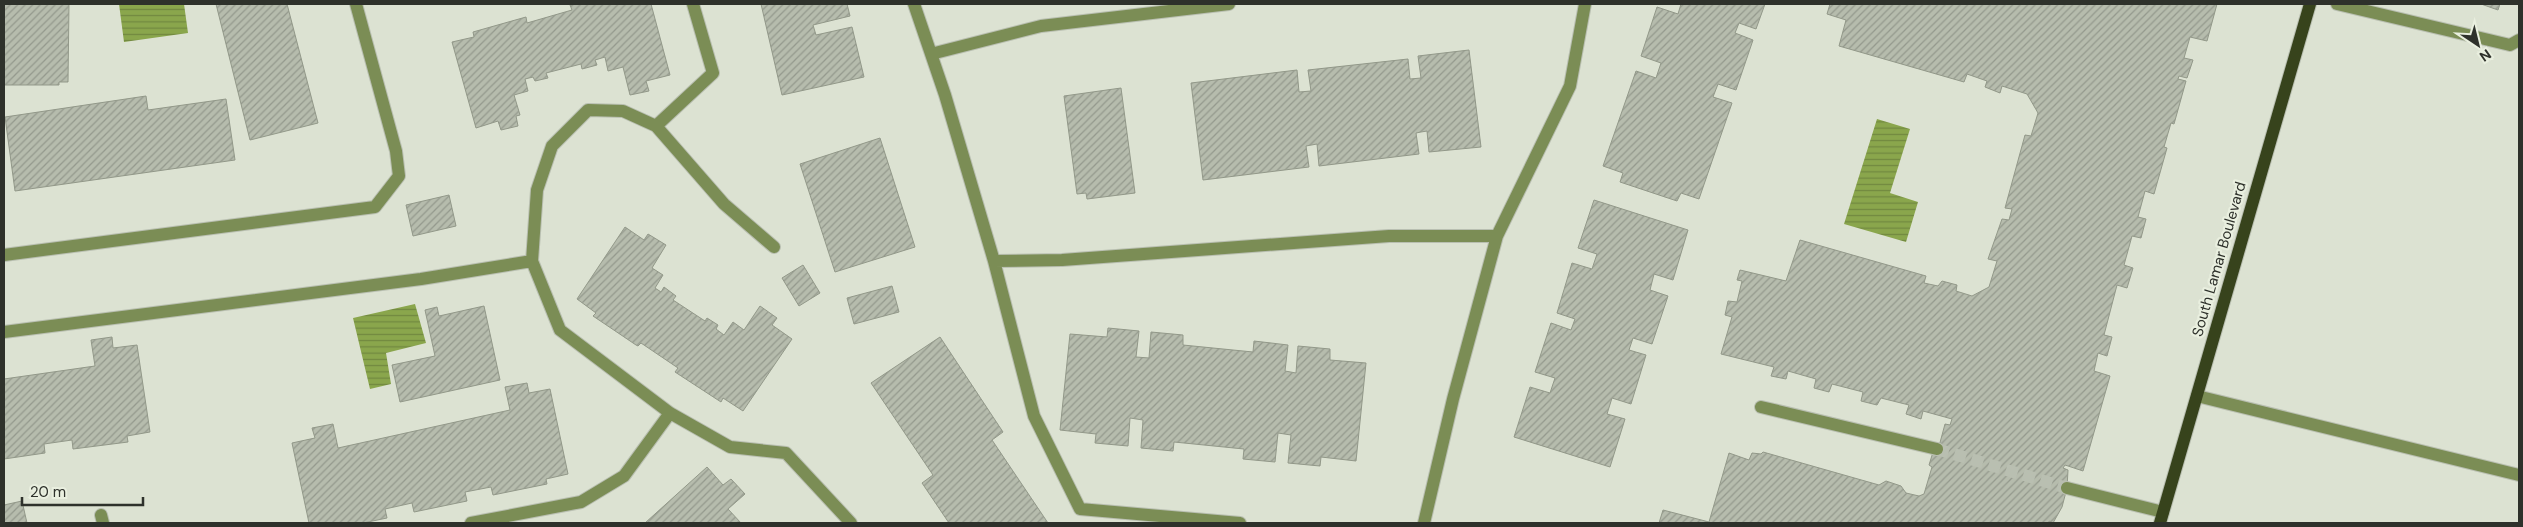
<svg xmlns="http://www.w3.org/2000/svg" width="2523" height="527" font-family="'DM Sans',sans-serif">
<defs>
<pattern id="water-rules" width="6" height="5" patternUnits="userSpaceOnUse" patternTransform="scale(1.25)"><rect width="6" height="5" fill="#8aa64c"/><path d="M0 2.5h6" fill="none" stroke="#71883f"/></pattern>
<pattern id="building-hatch" width="6" height="6" patternUnits="userSpaceOnUse" patternTransform="scale(1.25)"><rect width="6" height="6" fill="#b6bcad"/><path d="M-1 1l2-2M0 6l6-6M5 7l2-2" fill="none" stroke="#94998d"/></pattern>
</defs>
<rect width="100%" height="100%" fill="#dce2d2"/>
<path fill="url(#water-rules)" d="M 119,4 L 184,4 L 188,33 L 124,42 Z
M 1877,119 L 1910,129 L 1890,193 L 1918,202 L 1906,242 L 1844,224 Z
M 415,304 L 426,343 L 386,353 L 391,384 L 370,389 L 353,318 Z"/>
<path fill="url(#building-hatch)" stroke="#929889" d="M 4,4 L 69,4 L 68,82 L 59,82 L 59,85 L 4,85 Z
M 216,4 L 287,4 L 318,123 L 250,140 Z
M 574,4 L 651,4 L 670,75 L 646,81 L 649,91 L 630,95 L 623,67 L 608,71 L 605,57 L 595,60 L 597,65 L 582,69 L 581,64 L 546,73 L 548,78 L 535,81 L 533,77 L 525,79 L 528,91 L 514,95 L 520,115 L 516,116 L 518,126 L 501,130 L 498,121 L 476,128 L 452,42 L 474,37 L 473,32 L 526,17 L 527,23 L 572,10 L 570,5 Z
M 761,4 L 847,4 L 850,16 L 813,25 L 816,35 L 852,27 L 864,77 L 782,95 Z
M 1681,4 L 1765,4 L 1756,29 L 1739,23 L 1735,33 L 1753,40 L 1736,90 L 1718,84 L 1713,97 L 1732,103 L 1699,199 L 1681,193 L 1677,201 L 1620,182 L 1623,173 L 1603,166 L 1636,71 L 1656,78 L 1661,63 L 1641,56 L 1657,7 L 1678,14 Z
M 1830,4 L 2217,4 L 2207,41 L 2190,37 L 2184,58 L 2193,60 L 2187,78 L 2179,76 L 2178,79 L 2186,81 L 2174,124 L 2171,123 L 2164,147 L 2167,148 L 2154,194 L 2145,191 L 2138,217 L 2146,219 L 2141,238 L 2132,236 L 2124,265 L 2133,268 L 2127,288 L 2117,285 L 2104,335 L 2112,337 L 2107,356 L 2098,353 L 2094,371 L 2110,376 L 2083,471 L 2065,465 L 2063,468 L 2068,470 L 2067,488 L 2062,507 L 2053,523 L 2049,521 L 2049,523 L 1659,523 L 1663,510 L 1709,522 L 1729,453 L 1749,460 L 1752,453 L 1761,454 L 1763,452 L 1872,483 L 1879,485 L 1886,481 L 1901,486 L 1906,493 L 1919,496 L 1924,494 L 1932,467 L 1929,465 L 1934,449 L 1938,450 L 1945,424 L 1950,425 L 1952,419 L 1923,411 L 1921,419 L 1906,414 L 1909,405 L 1881,398 L 1877,405 L 1861,401 L 1863,392 L 1832,384 L 1829,392 L 1814,388 L 1816,379 L 1788,371 L 1786,379 L 1771,376 L 1774,367 L 1721,354 L 1732,317 L 1725,315 L 1728,301 L 1737,302 L 1742,281 L 1737,280 L 1740,270 L 1786,281 L 1800,240 L 1926,276 L 1924,283 L 1938,286 L 1942,281 L 1957,285 L 1956,291 L 1972,296 L 1989,287 L 1997,261 L 1988,259 L 2002,219 L 2009,220 L 2012,209 L 2005,208 L 2025,135 L 2031,136 L 2038,113 L 2027,94 L 2002,86 L 2000,93 L 1985,87 L 1987,81 L 1967,74 L 1964,82 L 1839,46 L 1846,20 L 1827,14 Z
M 2481,4 L 2500,4 L 2498,10 Z
M 1469,50 L 1481,147 L 1429,152 L 1427,131 L 1421,132 L 1416,133 L 1419,154 L 1319,166 L 1317,144 L 1306,146 L 1309,167 L 1203,180 L 1191,83 L 1297,70 L 1299,92 L 1311,91 L 1308,70 L 1408,59 L 1410,79 L 1421,78 L 1418,56 Z
M 1121,88 L 1135,193 L 1087,199 L 1086,193 L 1077,194 L 1064,96 Z
M 146,96 L 148,110 L 226,99 L 235,160 L 15,191 L 5,117 Z
M 880,138 L 915,247 L 835,272 L 800,164 Z
M 449,195 L 456,226 L 413,236 L 406,205 Z
M 1594,200 L 1688,230 L 1673,280 L 1654,274 L 1650,290 L 1668,296 L 1652,344 L 1633,338 L 1629,350 L 1646,355 L 1631,404 L 1612,398 L 1607,414 L 1625,419 L 1610,467 L 1514,437 L 1530,387 L 1550,393 L 1555,378 L 1535,372 L 1551,323 L 1571,330 L 1575,319 L 1557,313 L 1572,263 L 1592,269 L 1597,254 L 1578,248 Z
M 625,227 L 644,240 L 648,234 L 666,245 L 652,268 L 663,275 L 655,288 L 661,292 L 664,287 L 676,296 L 673,300 L 705,321 L 707,318 L 718,325 L 716,329 L 724,335 L 733,322 L 744,330 L 760,306 L 777,318 L 772,325 L 792,339 L 743,411 L 723,398 L 721,402 L 675,372 L 678,368 L 641,343 L 638,346 L 636,345 L 593,316 L 596,313 L 577,299 Z
M 803,265 L 820,293 L 799,306 L 782,278 Z
M 892,286 L 899,312 L 854,324 L 847,298 Z
M 484,306 L 500,380 L 400,402 L 392,365 L 435,356 L 425,310 L 437,307 L 439,316 Z
M 1108,328 L 1139,331 L 1136,357 L 1149,358 L 1151,332 L 1183,335 L 1183,345 L 1253,352 L 1254,341 L 1288,345 L 1285,371 L 1296,373 L 1298,346 L 1330,349 L 1330,360 L 1366,363 L 1356,461 L 1321,457 L 1320,466 L 1288,463 L 1291,435 L 1278,433 L 1275,462 L 1243,459 L 1244,449 L 1174,442 L 1173,451 L 1141,448 L 1143,420 L 1130,418 L 1128,446 L 1095,443 L 1096,434 L 1060,430 L 1070,334 L 1107,337 Z
M 112,337 L 113,348 L 137,345 L 150,432 L 127,436 L 128,442 L 73,449 L 72,440 L 44,444 L 45,453 L 4,459 L 4,379 L 95,366 L 91,340 Z
M 940,337 L 1003,432 L 992,440 L 1048,523 L 949,523 L 922,483 L 933,475 L 871,383 Z
M 527,383 L 529,393 L 550,389 L 568,474 L 546,479 L 547,484 L 493,495 L 491,487 L 465,492 L 467,501 L 414,512 L 412,503 L 385,509 L 387,518 L 363,523 L 309,523 L 292,443 L 315,438 L 312,428 L 333,424 L 338,448 L 510,410 L 505,387 Z
M 707,467 L 723,485 L 731,479 L 745,494 L 728,509 L 741,523 L 645,523 Z
M 22,501 L 27,523 L 4,523 L 4,505 Z"/>
<g fill="none" stroke-linecap="round" stroke-linejoin="round">
<path stroke="#b9bfb1" stroke-width="12" stroke-dasharray="12 6" stroke-linecap="butt" d="M 1937,449 L 2067,488"/>
<g stroke="#b9bfb1" stroke-width="14">
<path id="minor" d="M 914,4 L 945,95 L 994,261 L 1034,416 L 1080,509 L 1240,523
M 2337,4 L 2510,45 L 2519,40
M 931,54 L 1041,26 L 1229,4
M 656,126 L 713,73 L 693,4
M 4,255 L 375,207 L 399,176 L 396,151 L 356,4
M 532,261 L 537,190 L 552,146 L 588,110 L 623,111 L 656,126 L 724,204 L 774,247
M 994,261 L 1062,260 L 1389,236 L 1497,236
M 4,332 L 421,279 L 532,261 L 560,330 L 670,413 L 730,447 L 786,453 L 851,523
M 2197,396 L 2519,475
M 1761,407 L 1937,449
M 2067,488 L 2163,512
M 101,515 L 103,523
M 471,523 L 581,502 L 624,476 L 670,413
M 1424,523 L 1453,399 L 1497,236 L 1570,86 L 1585,4"/>
</g>
<g stroke="#b9bfb1" stroke-width="14">
<path id="major" d="M 2160,523 L 2310,4"/>
</g>
<use href="#minor" stroke="#7b8d55" stroke-width="12"/>
<use href="#major" stroke="#37431c" stroke-width="12"/>
</g>
<g text-anchor="middle" dominant-baseline="central" stroke-width="4.5" stroke-linejoin="round" paint-order="stroke">
<g font-size="15" fill="#2e312b" stroke="#e9efdf">
<text transform="translate(2219 259) rotate(-74)">South Lamar Boulevard</text>
</g>
</g>
<rect width="2523" height="527" fill="none" stroke="#2e312b" stroke-width="10"/>
<g transform="translate(2478 45) rotate(145)" stroke="#e9efdf" stroke-width="4" paint-order="stroke">
<path d="M0-4L9 19L0 12L-9 19Z" fill="#2e312b"/>
<text y="-8" font-size="14" font-weight="bold" text-anchor="middle" fill="#2e312b">N</text>
</g>
<path d="M22 497v8h121v-8" fill="none" stroke="#2e312b" stroke-width="2.5"/>
<text x="30" y="497" font-size="15" fill="#2e312b" stroke="#e9efdf" stroke-width="4" paint-order="stroke">20 m</text>
</svg>
